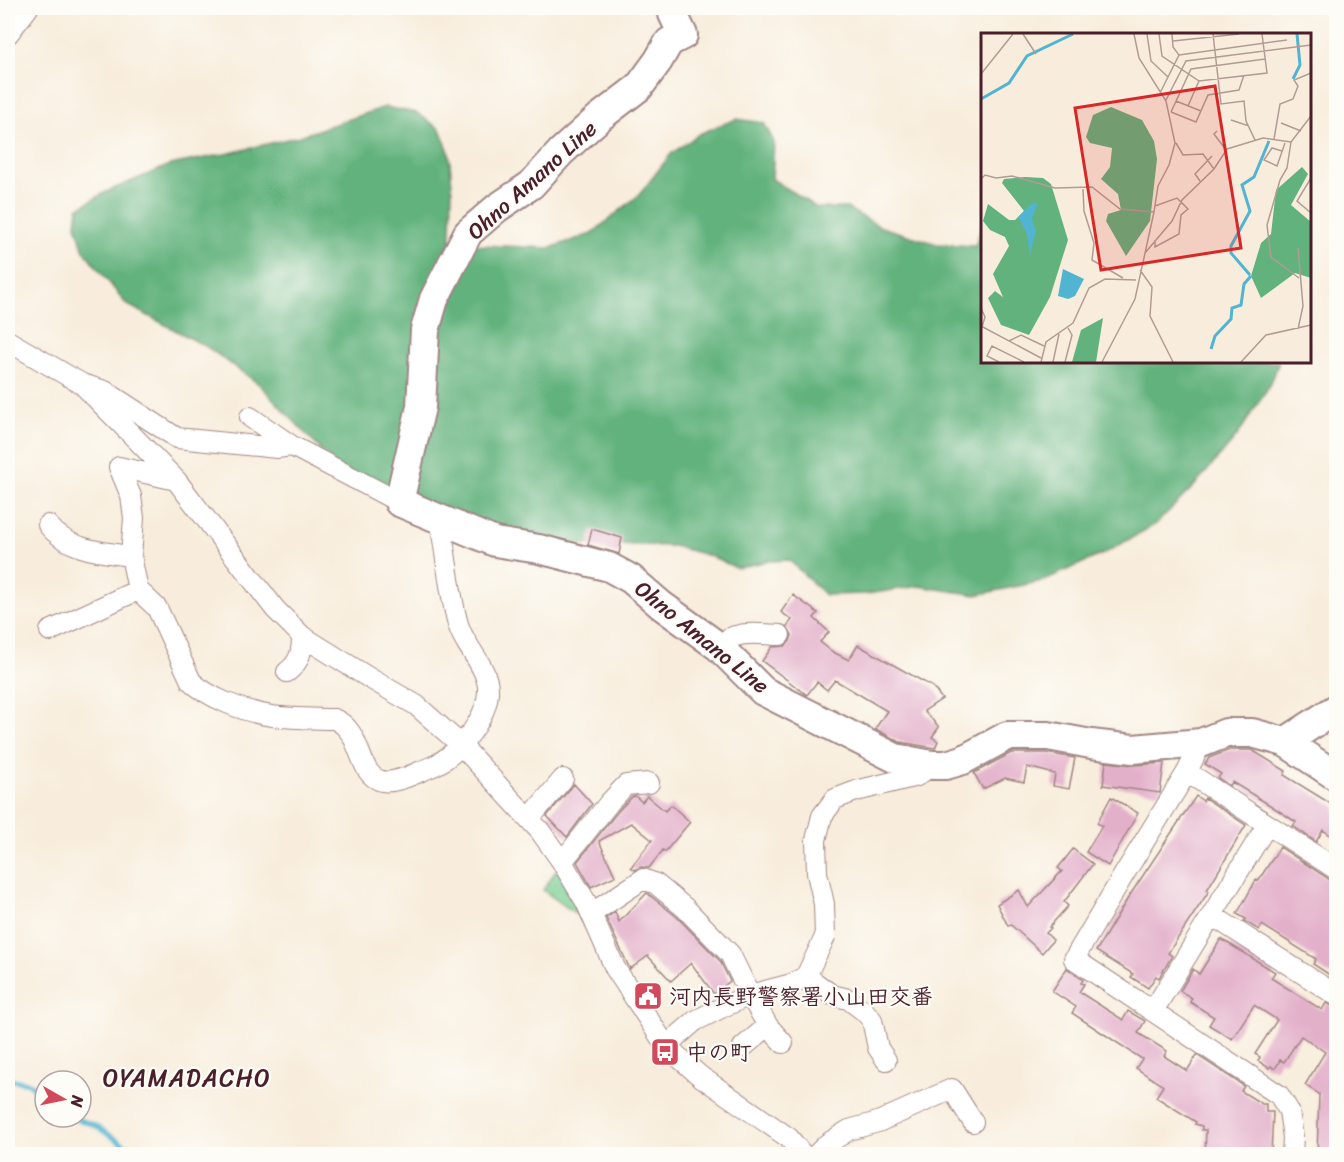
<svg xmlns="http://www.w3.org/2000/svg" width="1344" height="1162" font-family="Sriracha,'Klee One',sans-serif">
<rect width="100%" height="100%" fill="#fdfcf7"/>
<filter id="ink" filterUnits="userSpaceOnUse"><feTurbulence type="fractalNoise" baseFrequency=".0167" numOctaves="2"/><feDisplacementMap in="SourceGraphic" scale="12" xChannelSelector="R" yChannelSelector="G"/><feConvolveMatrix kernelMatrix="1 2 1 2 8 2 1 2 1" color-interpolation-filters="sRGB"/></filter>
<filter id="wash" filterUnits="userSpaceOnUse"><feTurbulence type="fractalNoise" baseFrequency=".008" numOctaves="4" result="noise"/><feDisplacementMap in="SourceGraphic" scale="24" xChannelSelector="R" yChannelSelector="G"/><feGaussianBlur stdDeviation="1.35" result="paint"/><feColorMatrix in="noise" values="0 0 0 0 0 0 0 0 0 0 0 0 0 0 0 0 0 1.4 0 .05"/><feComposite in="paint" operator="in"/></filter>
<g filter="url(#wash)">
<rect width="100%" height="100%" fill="#f8eddc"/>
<path fill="#79cf93" stroke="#62775f" stroke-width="1.5" d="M 557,869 L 583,919 L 543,890 Z"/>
<path fill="#62b27d" stroke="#566854" stroke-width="1.5" d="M 385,107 L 417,113 L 440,129 L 449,152 L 452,186 L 451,240 L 480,245 L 550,248 L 591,234 L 639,195 L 671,154 L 699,134 L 736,119 L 764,123 L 774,142 L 772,179 L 817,208 L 847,208 L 881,227 L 937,244 L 975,246 L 982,226 L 982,362 L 1279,362 L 1271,383 L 1237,436 L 1196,484 L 1156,524 L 1105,553 L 1042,581 L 976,595 L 919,586 L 867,594 L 825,595 L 789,560 L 768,561 L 737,568 L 710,556 L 674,546 L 611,544 L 544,545 L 449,534 L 335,465 L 260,385 L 207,347 L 126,304 L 84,251 L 76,225 L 78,208 L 106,192 L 170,165 L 230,153 L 300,136 Z"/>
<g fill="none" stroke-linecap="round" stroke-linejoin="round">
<path stroke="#51b4d0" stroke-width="5" d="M 8,1079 L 29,1083 L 45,1097
M 72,1117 L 94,1125 L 139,1154"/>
</g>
<g id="blocks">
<path fill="#e3b0ca" d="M 592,529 L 622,538 L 619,554 L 588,545 Z
M 793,595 L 818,613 L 814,618 L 829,632 L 820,642 L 833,652 L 849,660 L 858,645 L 933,687 L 942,699 L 924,711 L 939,727 L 932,737 L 938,741 L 935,748 L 900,742 L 875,729 L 887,711 L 835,680 L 827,690 L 817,682 L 807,695 L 762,661 L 772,647 L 785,646 L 790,641 L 792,635 L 787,626 L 792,620 L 781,612 Z
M 1229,750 L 1252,750 L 1286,771 L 1284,775 L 1336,807 L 1336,839 L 1323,830 L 1316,842 L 1293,826 L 1296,822 L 1273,807 L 1232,782 L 1230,786 L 1218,778 L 1221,774 L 1205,764 L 1209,758 Z
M 1011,753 L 1046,753 L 1075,758 L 1069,789 L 1053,786 L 1055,774 L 1027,767 L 1024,782 L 1005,778 L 983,789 L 974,773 Z
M 1106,762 L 1134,765 L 1164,763 L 1160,793 L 1103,785 Z
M 574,784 L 592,804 L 567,837 L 547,816 Z
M 635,796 L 642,802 L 647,796 L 665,811 L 671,805 L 690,822 L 665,852 L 663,850 L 649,868 L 641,867 L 635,870 L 631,867 L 652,840 L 631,823 L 599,841 L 615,876 L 591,887 L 577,862 L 618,811 L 632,797 Z
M 1196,796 L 1203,801 L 1205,798 L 1246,825 L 1207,890 L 1209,891 L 1168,953 L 1172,956 L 1159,978 L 1156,976 L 1148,988 L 1131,977 L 1133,974 L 1096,951 L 1128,898 Z
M 1111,797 L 1138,813 L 1108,866 L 1086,852 L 1102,826 L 1097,823 Z
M 1280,847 L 1329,879 L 1336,881 L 1336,979 L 1313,964 L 1316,959 L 1262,925 L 1259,930 L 1244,921 L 1246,919 L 1237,914 L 1256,880 L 1258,881 Z
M 1073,849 L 1093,864 L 1064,902 L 1068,906 L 1049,927 L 1051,928 L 1046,933 L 1053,940 L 1042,953 L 1011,925 L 1008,926 L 997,904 L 1019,890 L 1028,907 L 1062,871 L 1058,868 Z
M 647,893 L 677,917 L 720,961 L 730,981 L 714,994 L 691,963 L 671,981 L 648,956 L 630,969 L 606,918 L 615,912 L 619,922 Z
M 1221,939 L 1275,972 L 1271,978 L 1322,1010 L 1326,1003 L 1336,1007 L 1336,1155 L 1317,1155 L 1319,1094 L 1305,1085 L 1325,1052 L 1301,1036 L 1284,1062 L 1280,1060 L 1275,1069 L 1271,1066 L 1269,1068 L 1258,1061 L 1260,1057 L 1255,1054 L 1277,1020 L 1254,1005 L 1232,1039 L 1209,1025 L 1214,1017 L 1190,1002 L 1192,998 L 1180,991 L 1193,969 L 1199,974 Z
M 1067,968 L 1083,980 L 1081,983 L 1084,984 L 1079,992 L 1123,1020 L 1128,1011 L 1145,1021 L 1138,1033 L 1167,1051 L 1164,1056 L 1187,1071 L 1197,1055 L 1244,1086 L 1241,1091 L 1262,1104 L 1266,1104 L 1266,1112 L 1273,1112 L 1271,1155 L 1205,1155 L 1206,1130 L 1202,1130 L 1202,1126 L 1195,1124 L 1196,1122 L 1156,1097 L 1163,1086 L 1136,1068 L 1142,1059 L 1072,1013 L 1076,1007 L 1052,991 Z"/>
</g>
</g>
<g filter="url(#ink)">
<use href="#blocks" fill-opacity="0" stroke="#a18684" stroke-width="1.5"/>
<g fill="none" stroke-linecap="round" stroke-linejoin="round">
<g stroke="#a18684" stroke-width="22">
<path id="street" d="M 8,34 L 28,8
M 8,341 L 82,384 L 105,391 L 177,438 L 277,448 L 292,446 L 399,502
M 82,384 L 176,480 L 275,609 L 302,636 L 371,679 L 416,705 L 461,745 L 540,831 L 562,862 L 586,902 L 615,968 L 666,1046 L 700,1076 L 789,1138 L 802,1154
M 250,417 L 292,446
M 176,480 L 119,467 L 131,496 L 134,518 L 131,556 L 138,590 L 157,608 L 191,681 C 201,691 213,697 227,703 C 266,720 293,718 334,719 C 364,731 356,775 382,781 C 397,784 417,772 431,767 C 457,757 495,712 487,681 C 482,660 463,644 458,624 C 450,595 447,563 442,533 L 444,521
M 48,525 C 68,550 100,552 131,556
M 50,631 L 138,590
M 719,647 C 734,629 759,634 780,635
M 287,672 C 300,662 302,652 302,636
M 1201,743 L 1187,772 L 1123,876 L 1074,959 L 1279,1095 L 1289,1111 L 1293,1137 L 1292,1154
M 1187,772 L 1336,869
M 529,819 L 563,779
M 562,862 L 609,803 L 626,785 L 649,783
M 591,914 L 643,879 L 656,884 L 685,908 L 730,954 L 750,995 L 768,1026 L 783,1043
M 1213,916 L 1336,995
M 806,976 L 832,995 L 848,999 L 864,1011 L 872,1020 L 878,1048 L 886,1060
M 1153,1011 L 1267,825
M 666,1046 L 695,1021 L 725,1006 L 750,995 L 792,984 L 806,976 L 825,937 L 824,904 L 817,873 L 816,840 L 822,816 L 835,799 L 856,791 L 917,776 L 932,765
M 743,1047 L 768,1026
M 817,1154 L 827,1144 L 849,1130 L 878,1122 L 952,1089 L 973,1122"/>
</g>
<g stroke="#a18684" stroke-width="32">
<path id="secondary" d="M 673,8 L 673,14 L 683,35 L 669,42 L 658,61 L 639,87 L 600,117 L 561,152 L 531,185 L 497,208 L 468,233 L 434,299 L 425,330 L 421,407 L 399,502 L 495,542 L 539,549 L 609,567 L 631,579 L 661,605 L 719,647 L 763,691 L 895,758 L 932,765 L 946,765 L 963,760 L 1007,736 L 1048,736 L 1091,744 L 1133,749 L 1201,743 L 1226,733 L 1252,733 L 1285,742 L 1336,776
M 1285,742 L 1336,709"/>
</g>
<use href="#street" stroke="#fff" stroke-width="20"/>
<use href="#secondary" stroke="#fff" stroke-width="28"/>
</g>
</g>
<defs>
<g id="civic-square" transform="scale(1.5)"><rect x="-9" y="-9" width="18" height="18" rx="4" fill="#d1495b" stroke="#fdfcf7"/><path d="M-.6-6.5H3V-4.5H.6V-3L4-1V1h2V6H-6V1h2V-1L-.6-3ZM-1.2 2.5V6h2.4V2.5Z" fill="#fff"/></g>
<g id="bus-square" transform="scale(1.5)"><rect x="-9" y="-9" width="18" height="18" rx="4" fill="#d1495b" stroke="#fdfcf7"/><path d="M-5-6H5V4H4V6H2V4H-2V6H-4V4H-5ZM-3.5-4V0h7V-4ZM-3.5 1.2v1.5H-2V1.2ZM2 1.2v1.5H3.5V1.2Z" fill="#fff"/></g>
</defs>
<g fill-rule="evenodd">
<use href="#civic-square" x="648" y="996"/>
<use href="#bus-square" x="665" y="1052"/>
</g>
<g text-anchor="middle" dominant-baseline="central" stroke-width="4.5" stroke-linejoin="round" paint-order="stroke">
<g font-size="22" fill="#4a1f2b" stroke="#fdfcf7">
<text transform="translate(532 180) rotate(-42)">Ohno Amano Line</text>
<text transform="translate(702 637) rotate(39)">Ohno Amano Line</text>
</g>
<g font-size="22" font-weight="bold" fill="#4a1f2b" stroke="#fdfcf7" text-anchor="start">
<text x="669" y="996">河内長野警察署小山田交番</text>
<text x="686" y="1052">中の町</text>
</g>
<g font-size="24" letter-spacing="1.5" fill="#4a1f2b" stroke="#fdfcf7">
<text x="187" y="1078">OYAMADACHO</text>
</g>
</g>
<g transform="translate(981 33)">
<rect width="330" height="330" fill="#f8eddc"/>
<path d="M 130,74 L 161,87 L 173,108 L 176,126 L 169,188 L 145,223 L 125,188 L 127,181 L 140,177 L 137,161 L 120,146 L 129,134 L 131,115 L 109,110 L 105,104 L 112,82 ZM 321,134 L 327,141 L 310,172 L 330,189 L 330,245 L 314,240 L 280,265 L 270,243 L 280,210 L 290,201 L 295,157 ZM 44,144 L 62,145 L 70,151 L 87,207 L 69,264 L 48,302 L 20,292 L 7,265 L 14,258 L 22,264 L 12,241 L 28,213 L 24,204 L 9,197 L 2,188 L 7,171 L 28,187 L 34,187 L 43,178 L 21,150 L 23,146 ZM 122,285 L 115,329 L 91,329 L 100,297 Z" fill="#62b27d"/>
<path d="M 57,170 L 51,185 L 55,198 L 49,222 L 46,201 L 37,184 L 50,171 ZM 82,236 L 103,246 L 94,263 L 87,266 L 77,263 Z" fill="#51b4d0"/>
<path fill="none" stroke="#51b4d0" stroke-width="3" d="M 312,46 L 319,32 L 316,1M 0,66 L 28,50 L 46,23 L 92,1M 269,242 L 250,220 L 250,213 L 269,178 L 261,152 L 273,144 L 288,108M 230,316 L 234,303 L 250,286 L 251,275 L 260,272 L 263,251 L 270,243"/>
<path fill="none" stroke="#b29b95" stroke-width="1.5" d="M 42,1 L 55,21M 166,1 L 170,28 L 187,44M 178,1 L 181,23 L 218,48 L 286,40 L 281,1M 232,1 L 240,71 L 263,68 L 265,88 L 274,107M 192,8 L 258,1M 198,22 L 306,7M 0,41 L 32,1M 179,60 L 198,22 L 192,14 L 191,1M 185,67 L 205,28 L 330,12M 195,68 L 220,78M 207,73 L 218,48M 190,79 L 210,36 L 284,26M 190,79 L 215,89 L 227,62 L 258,57 L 263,42M 250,87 L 268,93M 300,90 L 320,98M 236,98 L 233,101 L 245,117M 293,106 L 299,71 L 312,66 L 317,53 L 313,47 L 330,40M 195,110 L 202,122 L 222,121 L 233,136M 301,118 L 291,115 L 283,127 L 296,133 L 304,110M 330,145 L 316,168 L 330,180M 0,146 L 4,142 L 15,145 L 31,143 L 74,155 L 111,154 L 139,176 L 173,179 L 177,153 L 188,132 L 194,110 L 185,68 L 158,25 L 153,1M 219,148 L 214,141 L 231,123M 102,156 L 103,178 L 113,210 L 111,227 L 142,245M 174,173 L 196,165 L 207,176 L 200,182 L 198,201 L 174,214 L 174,207M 164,220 L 191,188 L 201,167 L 233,136 L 246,116 L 282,105 L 310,109M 159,237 L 171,254 L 169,283 L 192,329M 318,245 L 290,224 L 286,192 L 299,147 L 306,135 L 310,109 L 330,83M 0,275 L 4,284 L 1,294M 0,293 L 60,325M 317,296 L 322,273 L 317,215M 28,308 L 40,302 L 63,313M 18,329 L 6,323 L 11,313 L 43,329M 60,329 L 65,309 L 92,290 L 108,255 L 124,246 L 155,247M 72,329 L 78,301M 84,329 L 91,302 L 87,295M 121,329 L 154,266 L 173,179M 260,329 L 285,302 L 330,292"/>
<path fill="#d62828" fill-opacity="0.15" stroke="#d62828" stroke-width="3" d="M 234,53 L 260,215 L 120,237 L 94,75 Z"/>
<rect width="330" height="330" fill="none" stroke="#4a1f2b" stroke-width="3"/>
</g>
<rect width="1344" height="1162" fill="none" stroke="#fdfcf7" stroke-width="30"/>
<g transform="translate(63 1099) rotate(99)"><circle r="28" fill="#fdfcf7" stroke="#b5a4a5" stroke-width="1.5"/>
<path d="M0-4.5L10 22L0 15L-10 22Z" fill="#d1495b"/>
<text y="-9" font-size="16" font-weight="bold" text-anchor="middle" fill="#4a1f2b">N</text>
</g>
</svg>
